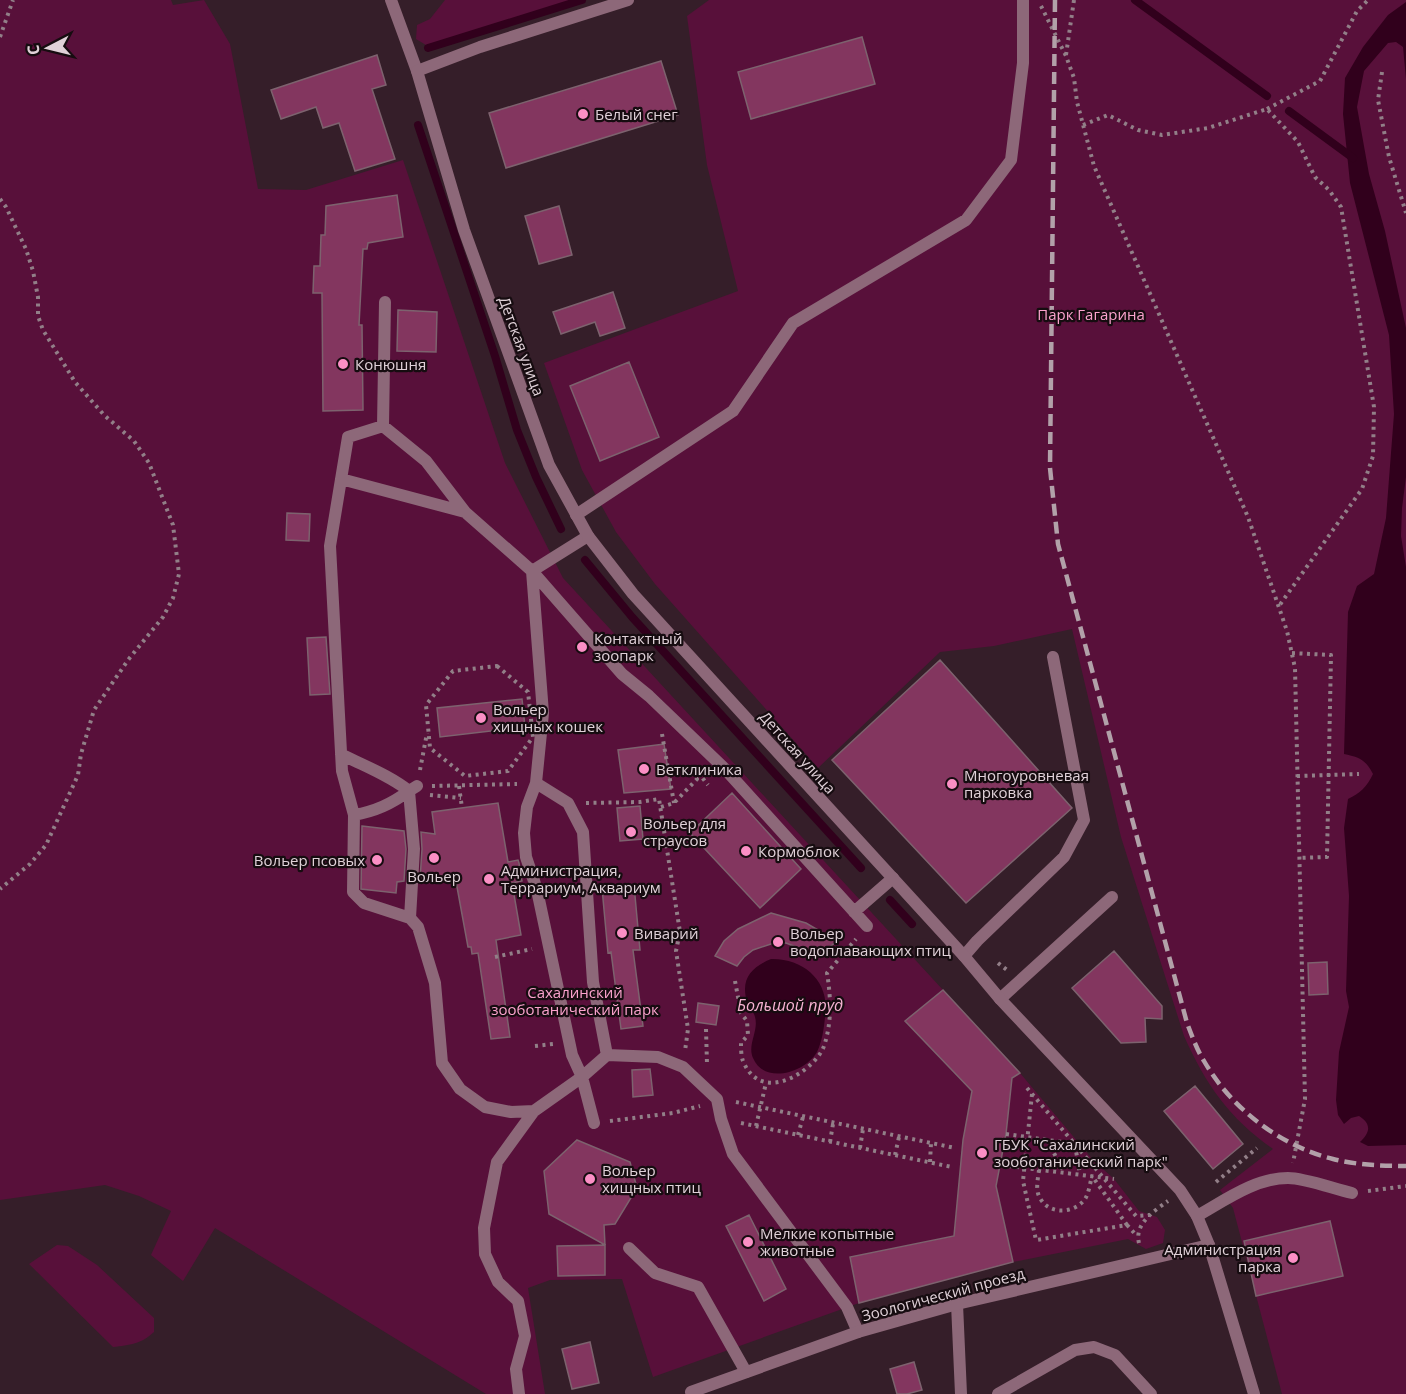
<svg xmlns="http://www.w3.org/2000/svg" width="1406" height="1394" font-family="'Open Sans',sans-serif">
<rect width="100%" height="100%" fill="#351e29"/>
<path fill="#58103a" d="M 0,0 L 171,0 L 173,5 L 204,0 L 230,44 L 258,189 L 306,190 L 403,160 L 505,463 L 563,578 L 943,990 L 905,1021 L 972,1091 L 963,1140 L 954,1236 L 850,1257 L 859,1303 L 653,1377 L 622,1279 L 550,1280 L 528,1288 L 545,1394 L 486,1394 L 215,1228 L 183,1281 L 151,1255 L 171,1211 L 139,1196 L 105,1185 L 0,1200 Z
M 445,0 L 581,0 L 454,39 L 426,45 L 416,39 L 417,25 L 430,19 Z
M 709,0 L 1406,0 L 1406,1394 L 1282,1394 L 1233,1208 L 1220,1190 L 1273,1149 C 1229,1118 1206,1085 1184,1036 L 1121,837 L 1072,629 L 994,646 L 940,652 L 818,768 L 655,584 L 616,532 L 582,470 L 544,363 L 738,291 L 707,165 L 687,16 Z
M 1020,1073 L 1093,1160 L 1114,1179 L 1139,1211 L 1157,1217 L 1165,1230 L 1163,1243 L 1146,1249 L 1128,1239 L 1013,1262 L 996,1186 L 1006,1134 L 1012,1078 Z
M 57,1245 L 68,1246 L 97,1265 L 154,1318 L 154,1332 C 141,1344 130,1345 113,1347 L 29,1264 Z"/>
<path fill="#31001c" d="M 1406,2 L 1406,79 L 1403,47 L 1396,42 L 1388,43 L 1364,71 L 1357,107 L 1369,174 L 1385,231 L 1406,328 L 1406,477 L 1402,508 L 1401,536 L 1406,567 L 1406,1145 L 1368,1146 L 1360,1142 C 1370,1133 1372,1124 1359,1116 L 1351,1118 L 1344,1124 L 1338,1115 L 1336,1100 L 1339,1052 L 1349,1007 L 1346,991 L 1349,896 L 1344,828 L 1348,799 C 1360,793 1367,787 1373,774 C 1366,760 1359,757 1344,754 L 1348,612 L 1357,586 L 1374,574 L 1386,518 L 1394,414 L 1389,335 L 1350,183 L 1343,114 L 1345,78 L 1363,47 L 1388,15 Z
M 771,959 C 804,958 831,982 825,1017 C 824,1028 822,1042 817,1052 C 805,1073 764,1085 753,1058 C 747,1044 759,1031 755,1017 C 754,1012 749,1007 747,1001 C 740,979 752,967 771,959 Z"/>
<g fill="none" stroke-linecap="round" stroke-linejoin="round">
<path stroke="#31001c" stroke-width="8" d="M 1135,0 L 1267,96
M 428,48 L 582,0
M 1289,111 L 1353,158
M 418,125 L 495,356 L 517,430 L 536,477 L 561,529
M 585,560 L 632,617 L 861,868
M 890,900 L 912,924"/>
</g>
<path fill="#83365f" stroke="#7d626e" stroke-width="1.5" d="M 862,37 L 875,84 L 751,119 L 738,72 Z
M 377,55 L 386,85 L 372,89 L 395,159 L 355,171 L 339,123 L 323,128 L 316,107 L 281,119 L 271,90 Z
M 661,61 L 678,115 L 506,168 L 489,113 Z
M 397,195 L 403,237 L 368,243 L 367,249 L 363,249 L 359,325 L 362,325 L 363,410 L 323,411 L 322,293 L 313,293 L 314,266 L 320,266 L 321,235 L 325,235 L 326,206 Z
M 559,206 L 572,255 L 539,264 L 525,216 Z
M 613,292 L 625,328 L 600,336 L 595,322 L 561,334 L 553,312 Z
M 398,310 L 437,312 L 436,352 L 397,351 Z
M 629,362 L 659,437 L 600,461 L 570,386 Z
M 287,513 L 310,514 L 309,541 L 286,540 Z
M 326,637 L 330,694 L 310,695 L 307,638 Z
M 940,660 L 1072,808 L 966,903 L 832,760 Z
M 522,699 L 525,727 L 440,737 L 437,708 Z
M 664,744 L 671,789 L 624,793 L 618,750 Z
M 732,793 L 801,869 L 760,908 L 690,833 Z
M 498,803 L 508,862 L 518,860 L 519,863 L 522,881 L 512,883 L 521,935 L 496,940 L 510,1037 L 491,1039 L 478,953 L 472,954 L 471,947 L 468,947 L 455,876 L 420,880 L 422,849 L 421,832 L 435,834 L 432,812 Z
M 640,806 L 643,839 L 620,841 L 617,808 Z
M 362,826 L 404,831 L 406,849 L 404,881 L 397,882 L 396,893 L 361,889 Z
M 634,885 L 640,950 L 633,950 L 643,1026 L 621,1029 L 611,952 L 608,953 L 602,888 Z
M 771,913 L 806,923 L 837,941 L 816,958 L 807,951 L 786,943 L 774,943 L 753,950 L 744,957 L 737,966 L 715,956 L 724,941 L 738,929 Z
M 1114,951 L 1162,1006 L 1162,1019 L 1145,1018 L 1146,1042 L 1121,1043 L 1072,988 Z
M 1327,962 L 1328,994 L 1309,995 L 1308,963 Z
M 943,990 L 1020,1073 L 1012,1078 L 1006,1134 L 996,1186 L 1013,1262 L 859,1303 L 850,1257 L 954,1236 L 963,1140 L 972,1091 L 905,1021 Z
M 698,1003 L 719,1006 L 716,1025 L 696,1022 Z
M 650,1069 L 653,1095 L 633,1097 L 632,1070 Z
M 1195,1086 L 1243,1144 L 1213,1169 L 1164,1111 Z
M 577,1140 L 630,1162 L 637,1188 L 615,1224 L 604,1225 L 605,1245 L 549,1214 L 544,1171 Z
M 749,1215 L 786,1289 L 764,1301 L 726,1226 Z
M 1330,1221 L 1343,1276 L 1256,1296 L 1244,1241 Z
M 605,1245 L 605,1275 L 558,1276 L 557,1246 Z
M 590,1342 L 599,1383 L 572,1389 L 562,1349 Z
M 914,1362 L 922,1390 L 907,1394 L 897,1394 L 890,1369 Z"/>
<g fill="none" stroke-linecap="round" stroke-linejoin="round">
<path stroke="#927f88" stroke-width="4" stroke-dasharray="3 4.5" stroke-linecap="butt" d="M 1041,6 L 1066,56 L 1074,78 L 1077,102 L 1094,166 L 1248,517 L 1287,631 L 1295,668 L 1305,1099 L 1293,1163
M 0,37 L 13,0
M 1066,55 L 1074,0
M 1382,72 L 1378,100 L 1389,157 L 1406,213
M 1267,109 L 1320,81 L 1357,11 L 1368,0
M 1083,125 L 1108,115 L 1138,130 L 1162,135 L 1208,128 L 1267,109 L 1298,142 L 1315,177 L 1329,190 L 1341,207 L 1374,407 L 1373,456 L 1362,489 L 1279,606
M 0,199 L 6,207 L 26,249 L 33,271 L 38,297 L 38,316 L 43,330 L 75,382 L 104,415 L 134,441 L 149,463 L 173,525 L 179,574 L 173,598 L 163,617 L 128,660 L 94,710 L 81,754 L 78,775 L 46,845 L 30,864 L 0,889
M 1292,653 L 1331,655 L 1327,857 L 1299,858
M 497,666 L 528,692 L 533,737 L 508,771 L 465,776 L 430,748 L 426,705 L 453,671 Z
M 662,734 L 674,803
M 420,770 L 427,733
M 1297,776 L 1359,774
M 432,786 L 517,784
M 459,786 L 462,808
M 430,795 L 461,798
M 586,803 L 640,802 L 659,799 L 680,932 L 676,951 L 688,1029 L 685,1051
M 661,807 L 674,803 L 697,779 L 693,774 L 697,771 L 708,785
M 508,884 L 509,888 L 518,887
M 554,888 L 571,886
M 495,957 L 532,949
M 998,963 L 1007,970
M 735,981 L 741,1013 L 747,1021 L 748,1035 L 741,1043 C 741,1048 741,1056 743,1061 C 754,1088 778,1087 800,1073 C 809,1067 820,1057 824,1046 C 832,1022 831,998 827,973 L 856,939
M 706,1029 L 707,1064
M 535,1046 L 553,1044
M 1027,1088 L 1136,1216 L 1149,1215
M 1032,1094 L 1023,1181 L 1036,1240 L 1127,1225 L 1092,1176
M 736,1102 L 955,1148
M 610,1121 L 673,1113 L 700,1106
M 741,1123 L 952,1167
M 756,1126 L 766,1083
M 1006,1134 L 1083,1145
M 798,1135 L 803,1117
M 1047,1140 L 1064,1172
M 830,1142 L 833,1124
M 1075,1145 L 1080,1174
M 860,1148 L 863,1129
M 895,1155 L 899,1137
M 930,1162 L 931,1143
M 1001,1165 L 1114,1179
M 1039,1170 C 1038,1179 1035,1190 1040,1198 C 1049,1215 1074,1214 1085,1199 C 1089,1193 1090,1183 1092,1176
M 1216,1182 L 1257,1148
M 1368,1191 L 1406,1186
M 1127,1225 L 1137,1236
M 1139,1243 C 1134,1224 1154,1211 1168,1201"/>
<path stroke="#8d6879" stroke-width="12" d="M 385,302 L 383,426 L 426,461 L 465,512 L 532,571 L 622,674 L 649,696 L 725,769 L 867,926
M 383,426 L 348,437 L 330,546 L 342,771 L 354,815 L 353,892 L 364,903 L 410,918 L 418,927 L 435,983 L 442,1063 L 460,1089 L 485,1107 L 511,1112 L 534,1111 L 582,1077 L 607,1055 L 658,1057 L 683,1067 L 717,1099 L 721,1119 L 733,1154 L 847,1307 L 858,1332
M 341,479 L 465,512
M 576,515 L 733,411 L 793,323 L 966,220 L 1011,160 L 1023,63 L 1023,0
M 532,571 L 543,713 L 536,783 L 527,807 L 524,833 L 526,857 L 537,890 L 572,1055 L 582,1077 L 594,1123
M 532,571 L 588,536
M 341,754 C 364,766 389,775 409,791 C 391,804 376,811 354,815
M 536,783 L 568,803 L 583,832 L 593,982 L 607,1055
M 854,912 L 893,878
M 410,918 L 414,849 L 409,791 L 417,786
M 964,956 L 977,941 L 1064,857 L 1084,820 L 1053,657
M 1000,999 L 1112,897
M 1197,1216 C 1224,1201 1255,1178 1288,1178 C 1305,1178 1334,1189 1352,1193
M 629,1248 L 655,1273 L 698,1287 L 746,1372
M 957,1304 L 961,1394
M 519,1394 L 516,1369 L 525,1336 L 518,1301 L 498,1282 L 485,1254 L 484,1228 L 497,1162 L 534,1111
M 998,1394 L 1075,1350 L 1094,1347 L 1115,1355 L 1151,1394"/>
<path stroke="#8d6879" stroke-width="12" d="M 391,0 L 417,71
M 691,1392 L 858,1332 L 957,1304 L 1209,1245"/>
<path stroke="#8d6879" stroke-width="12" d="M 628,0 L 480,47 L 417,71 L 464,230 L 549,465 L 588,536 L 633,594 L 964,956 L 1000,999 L 1180,1190 L 1197,1216 L 1209,1245 L 1254,1394"/>
<path stroke="#b2a1a9" stroke-width="4.5" stroke-dasharray="12 6" stroke-linecap="butt" d="M 1055,0 L 1050,468 L 1058,544 L 1187,1023 C 1192,1036 1197,1050 1204,1061 C 1231,1108 1280,1146 1333,1159 C 1357,1165 1381,1166 1406,1166"/>
</g>
<g fill="#fb8fc5" stroke="#160c10" stroke-width="2">
<circle cx="583" cy="114" r="6"/>
<circle cx="343" cy="364" r="6"/>
<circle cx="582" cy="647" r="6"/>
<circle cx="481" cy="718" r="6"/>
<circle cx="644" cy="769" r="6"/>
<circle cx="952" cy="784" r="6"/>
<circle cx="631" cy="832" r="6"/>
<circle cx="746" cy="851" r="6"/>
<circle cx="434" cy="858" r="6"/>
<circle cx="377" cy="860" r="6"/>
<circle cx="489" cy="879" r="6"/>
<circle cx="622" cy="933" r="6"/>
<circle cx="778" cy="942" r="6"/>
<circle cx="982" cy="1153" r="6"/>
<circle cx="590" cy="1179" r="6"/>
<circle cx="748" cy="1242" r="6"/>
<circle cx="1293" cy="1258" r="6"/>
</g>
<g text-anchor="middle" dominant-baseline="central" stroke-width="4.5" stroke-linejoin="round" paint-order="stroke">
<g font-size="15" fill="#e0d1d8" stroke="#160c10" text-anchor="start">
<text x="595" y="114">Белый снег</text>
<text x="355" y="364">Конюшня</text>
<text x="594" y="638">Контактный<tspan x="594" dy="17">зоопарк</tspan></text>
<text x="493" y="709">Вольер<tspan x="493" dy="17">хищных кошек</tspan></text>
<text x="656" y="769">Ветклиника</text>
<text x="964" y="775">Многоуровневая<tspan x="964" dy="17">парковка</tspan></text>
<text x="643" y="823">Вольер для<tspan x="643" dy="17">страусов</tspan></text>
<text x="758" y="851">Кормоблок</text>
<text x="365" y="860" text-anchor="end">Вольер псовых</text>
<text x="501" y="870">Администрация,<tspan x="501" dy="17">Террариум, Аквариум</tspan></text>
<text x="434" y="876" text-anchor="middle">Вольер</text>
<text x="634" y="933">Виварий</text>
<text x="790" y="933">Вольер<tspan x="790" dy="17">водоплавающих птиц</tspan></text>
<text x="994" y="1144">ГБУК "Сахалинский<tspan x="994" dy="17">зооботанический парк"</tspan></text>
<text x="602" y="1170">Вольер<tspan x="602" dy="17">хищных птиц</tspan></text>
<text x="760" y="1233">Мелкие копытные<tspan x="760" dy="17">животные</tspan></text>
<text x="1281" y="1249" text-anchor="end">Администрация<tspan x="1281" dy="17">парка</tspan></text>
</g>
<g font-size="15" fill="#fba2cd" stroke="#160c10">
<text x="1091" y="314">Парк Гагарина</text>
<text x="575" y="992">Сахалинский<tspan x="575" dy="17">зооботанический парк</tspan></text>
</g>
<g font-size="15" fill="#e0d1d8" stroke="#160c10">
<text transform="translate(522 346) rotate(70)">Детская улица</text>
<text transform="translate(798 752) rotate(48)">Детская улица</text>
<text transform="translate(943 1294) rotate(-15)">Зоологический проезд</text>
</g>
<g font-size="16" font-style="italic" fill="#f7b3d3" stroke="#160c10">
<text x="790" y="1005">Большой пруд</text>
</g>
</g>
<g transform="translate(48 48) rotate(263)" stroke="#160c10" stroke-width="4.5" paint-order="stroke">
<path d="M0-4.5L10 22L0 15L-10 22Z" fill="#e0d1d8"/>
<text y="-9" font-size="16" font-weight="bold" text-anchor="middle" fill="#e0d1d8">С</text>
</g>
</svg>
